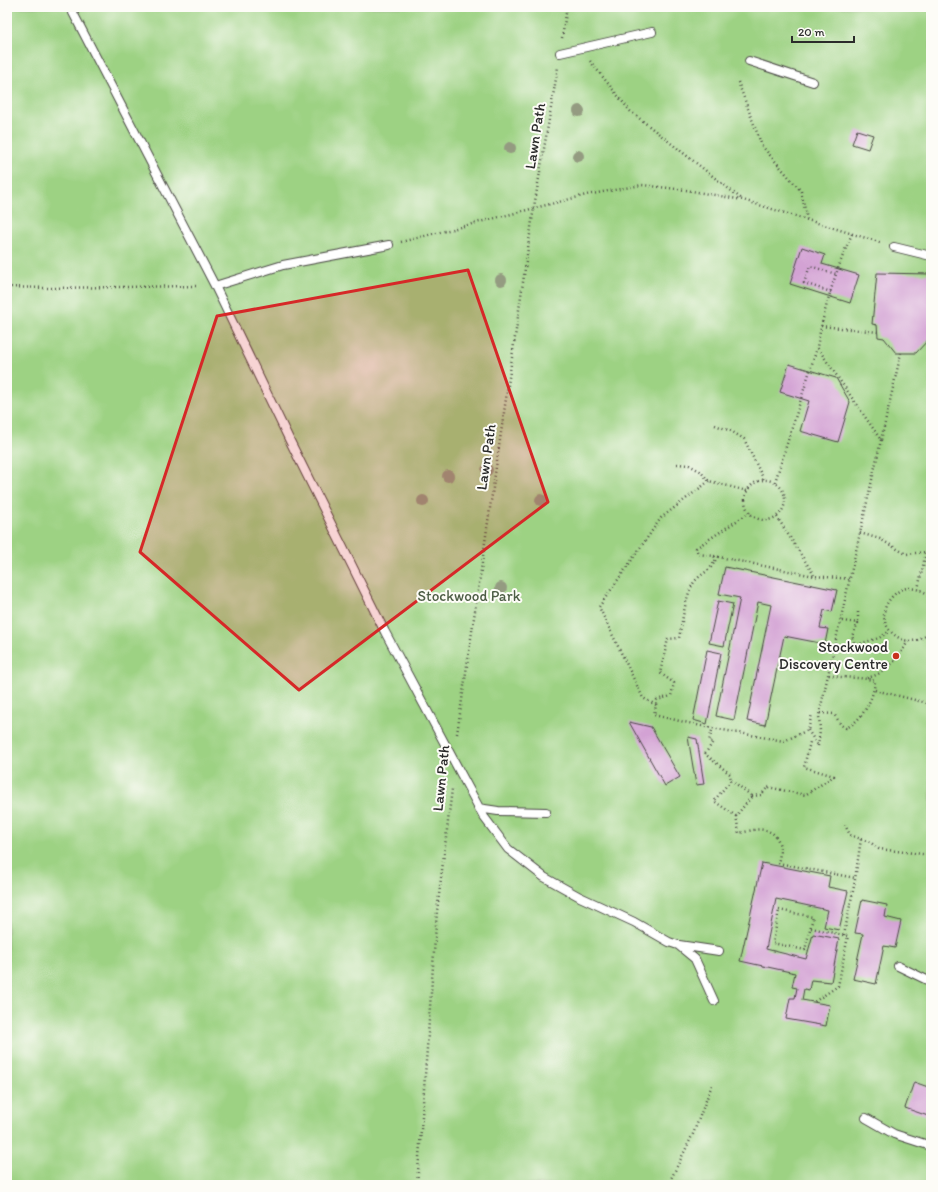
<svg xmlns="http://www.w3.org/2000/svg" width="938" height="1192" font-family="Itim,sans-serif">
<rect width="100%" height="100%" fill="#fdfcf7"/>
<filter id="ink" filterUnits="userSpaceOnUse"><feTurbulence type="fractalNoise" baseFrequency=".025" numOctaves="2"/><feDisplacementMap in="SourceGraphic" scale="8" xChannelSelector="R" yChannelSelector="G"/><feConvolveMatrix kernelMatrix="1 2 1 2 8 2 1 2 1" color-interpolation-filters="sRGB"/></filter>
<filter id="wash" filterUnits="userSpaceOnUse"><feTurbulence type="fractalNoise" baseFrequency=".012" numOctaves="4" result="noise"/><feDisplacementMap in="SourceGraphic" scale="16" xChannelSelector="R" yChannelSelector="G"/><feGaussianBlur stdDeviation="0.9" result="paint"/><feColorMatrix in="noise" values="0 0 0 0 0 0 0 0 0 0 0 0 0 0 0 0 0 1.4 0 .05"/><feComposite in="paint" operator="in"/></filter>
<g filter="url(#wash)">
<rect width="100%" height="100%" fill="#ebe7ca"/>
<path fill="#9dd283" stroke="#647e57" d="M 7,7 L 931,7 L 931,1185 L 7,1185 Z"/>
<g id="blocks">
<path fill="#d3a2d4" d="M 857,130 L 873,135 L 868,149 L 852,144 Z
M 802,247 L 825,255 L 822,264 L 859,275 L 850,303 L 790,284 Z
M 877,273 L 931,274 L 931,340 L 929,339 L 916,353 L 896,353 L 884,338 L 878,337 L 877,325 L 872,324 Z
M 789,364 L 836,378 L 850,402 L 838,442 L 800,431 L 809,401 L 780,392 Z
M 725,567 L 837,590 L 832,612 L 824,610 L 820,628 L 828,629 L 825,644 L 784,636 L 765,725 L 747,721 L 771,605 L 758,602 L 734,720 L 716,716 L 740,598 L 719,594 Z
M 718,601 L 733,604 L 724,646 L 709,643 Z
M 707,650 L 721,653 L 707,724 L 693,720 Z
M 629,722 L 651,727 L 680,777 L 665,786 Z
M 688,737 L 697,739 L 704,784 L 696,785 Z
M 762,863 L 830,876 L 828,887 L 848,891 L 839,930 L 824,927 L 828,910 L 776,899 L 766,949 L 806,959 L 813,934 L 839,939 L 831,982 L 811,980 L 809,990 L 804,989 L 802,1000 L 830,1005 L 826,1026 L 786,1019 L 790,998 L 795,998 L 797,988 L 792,987 L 795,973 L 740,961 Z
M 862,900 L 887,905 L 885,917 L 901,921 L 895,948 L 884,946 L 876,984 L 853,979 L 863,934 L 855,933 Z
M 914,1082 L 931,1088 L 931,1117 L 905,1108 Z"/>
</g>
</g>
<g filter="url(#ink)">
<use href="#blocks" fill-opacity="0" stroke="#484743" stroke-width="1"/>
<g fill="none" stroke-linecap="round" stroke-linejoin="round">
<g stroke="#484743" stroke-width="10">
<path id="service" d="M 70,7 L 215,286 L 289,439 L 385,632 L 484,817 L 508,849 L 544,877 L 580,897 L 634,922 L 669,942 L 678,945 L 695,959 L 714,1001
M 560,53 L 652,32
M 749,61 L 813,82
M 894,247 L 931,256
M 215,286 L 283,265 L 389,245
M 478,808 L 498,811 L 546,812
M 679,945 L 719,951
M 898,966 L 931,982
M 866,1118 L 894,1134 L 931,1146"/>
</g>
<path stroke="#484743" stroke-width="2.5" stroke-dasharray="1 3" stroke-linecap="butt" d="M 562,38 L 567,7
M 590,61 L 630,111 L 743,200
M 738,82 L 762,146 L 801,191 L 807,219
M 852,234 C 836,269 824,309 817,347 L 881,440 L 901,353
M 401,242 L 586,195 L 642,185 L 686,190 L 743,200 L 882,243
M 7,287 L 47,288 L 198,286
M 831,292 L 804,283 L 810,266 L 836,274
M 821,326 L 878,332
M 715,425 L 731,431 L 744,439 L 764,480
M 677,464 L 689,465 L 700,471 L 709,481 L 747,491
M745 500a20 20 0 1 1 40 0a20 20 0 1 1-40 0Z
M 775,482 L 817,348
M 750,512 L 696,548 L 698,554 L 714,556 L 716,559 C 709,573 706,570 697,579 C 686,588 682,624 679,638 L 668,639 L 660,673 L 674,683 L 671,696 L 657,700 L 654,715 L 706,727 L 784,741 L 808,730 L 812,714
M 777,517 L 814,575
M 860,533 L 880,539 L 906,554 L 926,552 L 918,589
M 714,556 L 814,576 L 851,579
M 931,598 C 926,591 918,589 909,588 C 902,588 895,593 891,598 C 868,624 908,658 931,631
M 858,612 L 858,623
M 842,621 L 858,623 L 852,636 L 854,642 L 859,644 L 879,638 L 890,631
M 867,678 C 887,673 899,658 908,641
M 875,690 L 931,704
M 656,705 L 643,698 L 599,607 L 661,518 L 709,481
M 820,713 L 834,714 L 841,725 L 846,728 C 862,721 874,698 875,681 C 860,676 844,679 829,675
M 713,727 L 709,741 L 713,742 L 705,754 L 730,774 L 731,780
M 808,730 L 818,746
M 457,734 L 534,207 L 558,67
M 818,746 L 820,731 L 819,715 L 881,440
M 731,780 L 752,796 L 736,816 L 714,801 Z
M 752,796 L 761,795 L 768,787 L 805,795 L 834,776 L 804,767 L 810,742
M 736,816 L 739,833 C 746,832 757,828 764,830 C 781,833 782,850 778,863 L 855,878
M 861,839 L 870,842 L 879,849 L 931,855
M 779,910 L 813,917 L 805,950 L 773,943 Z
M 811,928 L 848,936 L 838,986 L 814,1002
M 844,935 L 854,886 L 861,839 L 850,835 L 845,825
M 417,1185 L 437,911 L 452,789
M 668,1185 L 693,1134 L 712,1085
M 922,1185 L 931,1183"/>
<use href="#service" stroke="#fff" stroke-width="8"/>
</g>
<g fill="#949b81">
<circle cx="579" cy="111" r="6"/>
<circle cx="510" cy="148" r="6"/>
<circle cx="578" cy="156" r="6"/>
<circle cx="501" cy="280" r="6"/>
<circle cx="487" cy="470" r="6"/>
<circle cx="448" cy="476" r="6"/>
<circle cx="541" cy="500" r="6"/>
<circle cx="423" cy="501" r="6"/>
<circle cx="501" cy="588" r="6"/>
</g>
</g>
<path fill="#d62828" fill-opacity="0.2" stroke="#d62828" stroke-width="3" stroke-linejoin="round" d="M 468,270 L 548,502 L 299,690 L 140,552 L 217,316 Z"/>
<circle fill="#c8321e" stroke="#fdfcf7" stroke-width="1.5" cx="896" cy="656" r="4"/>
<g text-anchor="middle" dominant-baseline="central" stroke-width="4" stroke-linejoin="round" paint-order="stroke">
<g font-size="15" fill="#2b2b2b" stroke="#fdfcf7">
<text transform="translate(535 136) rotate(-81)">Lawn Path</text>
<text transform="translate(486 457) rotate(-82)">Lawn Path</text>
<text transform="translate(441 778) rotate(-84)">Lawn Path</text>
</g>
<g font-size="15" fill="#4d5d45" stroke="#fdfcf7">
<text x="469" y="596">Stockwood Park</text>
</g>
<g font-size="15" fill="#2b2b2b" stroke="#fdfcf7" text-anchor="end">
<text x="888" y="647">Stockwood<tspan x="888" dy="17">Discovery Centre</tspan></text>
</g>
</g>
<rect width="938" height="1192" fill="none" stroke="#fdfcf7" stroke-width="24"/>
<path d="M792 36v6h62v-6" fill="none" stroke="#2b2b2b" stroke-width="2"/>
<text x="798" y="36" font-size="12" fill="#2b2b2b" stroke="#fdfcf7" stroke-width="3" paint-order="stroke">20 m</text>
</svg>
